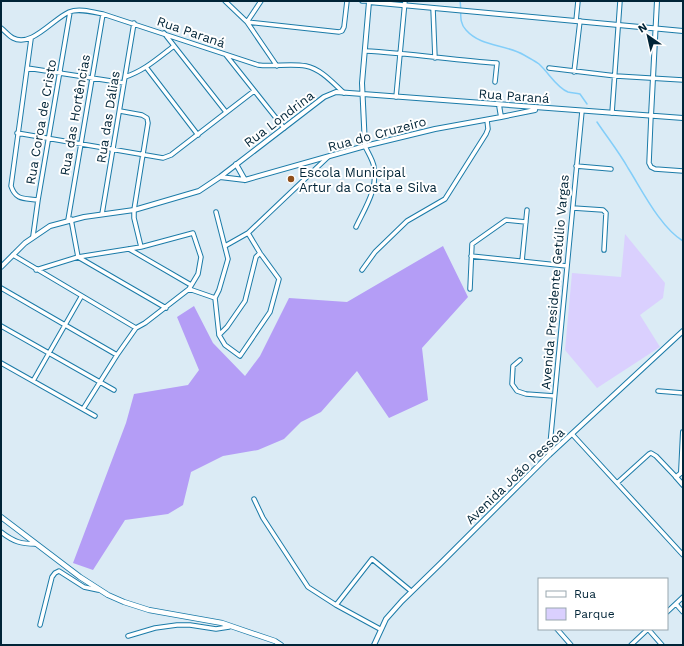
<svg xmlns="http://www.w3.org/2000/svg" width="684" height="646" font-family="'Work Sans',sans-serif">
<rect width="100%" height="100%" fill="#dbebf5"/>
<path fill="#dad0fe" d="M 625,234 L 665,283 L 663,298 L 640,315 L 660,347 L 597,388 L 565,350 L 572,273 L 621,277 Z"/>
<path fill="#b49df6" d="M 443,246 L 468,297 L 422,348 L 428,400 L 389,418 L 357,371 L 321,412 L 301,422 L 284,439 L 258,450 L 223,456 L 191,472 L 183,505 L 168,514 L 125,520 L 93,570 L 73,563 L 126,423 L 134,394 L 188,385 L 199,370 L 177,317 L 194,306 L 213,343 L 245,376 L 260,356 L 289,298 L 347,302 Z"/>
<g fill="none" stroke-linecap="round" stroke-linejoin="round">
<path stroke="#83cef9" stroke-width="1.5" d="M 460,1 C 462,11 458,22 466,30 C 481,47 505,44 524,55 C 529,58 535,61 539,64 C 549,73 556,87 568,92 C 572,93 576,93 580,94 L 587,104
M 597,122 C 607,137 619,152 628,168 C 642,190 660,227 683,241"/>
<g stroke="#1b7ba8" stroke-width="5.5">
<path id="minor" d="M 225,1 L 247,22 L 277,66
M 261,1 L 247,22 L 339,32 L 342,31 L 344,27 L 347,1
M 362,1 L 369,1
M 433,8 L 435,58
M 576,21 L 578,1
M 1,28 C 5,31 9,36 13,38 C 31,48 53,19 69,12 C 79,8 93,12 103,14 L 258,65 C 274,67 290,63 306,66 C 321,69 333,83 344,93
M 164,33 L 226,112
M 31,39 L 11,186 C 16,201 25,198 38,200
M 365,51 C 409,53 453,60 497,63 L 495,82
M 226,55 L 284,128
M 146,67 L 198,135
M 27,68 L 124,83
M 549,68 L 616,76 L 683,80
M 574,72 L 580,21
M 125,77 C 144,71 158,58 174,46
M 396,97 L 405,1
M 120,111 L 142,115 L 147,118 L 148,123 L 134,210 L 134,218 L 141,247
M 612,113 L 620,1
M 651,116 L 649,163 L 651,167 L 655,169 L 683,171
M 17,133 L 163,158 L 171,155 L 254,91
M 576,166 L 611,169
M 573,208 L 603,210 L 606,213 L 604,250
M 216,212 L 228,259 L 219,290 L 215,298 L 219,335 L 225,345 L 240,356 L 270,312 L 279,279 L 260,253 L 248,233
M 102,214 L 134,23
M 71,219 L 78,257 L 166,308
M 68,220 L 103,14
M 356,227 C 365,208 378,189 374,167 C 373,160 368,153 365,146
M 33,236 L 38,200 L 70,12
M 225,246 L 248,233 L 328,157
M 129,249 L 191,285
M 13,255 L 136,328
M 471,256 L 567,266
M 522,261 L 527,210
M 36,270 L 78,257 L 141,247 L 193,233 L 201,257 L 198,274 L 189,289 L 145,323 L 136,328 L 117,355 L 83,409
M 362,270 L 375,252 L 407,221 L 445,199 L 486,134 L 488,129 L 487,120
M 1,288 L 117,355
M 189,289 L 215,298
M 470,289 L 472,244 L 506,220 L 526,222
M 1,326 L 114,390
M 219,335 L 227,327 L 245,301 L 256,257 L 260,253
M 520,360 L 513,366 L 512,384 L 517,391 L 526,394 L 554,396
M 1,363 L 95,416
M 33,381 L 81,297
M 658,391 L 683,393
M 572,434 L 683,555
M 549,455 L 582,111
M 617,483 L 649,454 L 651,453 L 656,456 L 676,477
M 254,499 L 263,518 L 308,587 L 336,605 L 380,629
M 1,532 C 14,542 21,544 36,544
M 676,604 L 683,612
M 336,605 L 372,559 L 411,591
M 667,612 L 683,597
M 40,625 L 52,577 L 55,573 L 59,571 L 84,587 L 98,590
M 557,629 L 571,645
M 648,629 L 662,645
M 128,636 L 155,628 L 177,625 L 190,625 L 216,629 L 229,627
M 631,645 L 648,629"/>
</g>
<g stroke="#1b7ba8" stroke-width="6">
<path id="tertiary" d="M 499,105 L 501,117
M 651,116 L 657,1
M 365,146 L 362,83 L 369,2 L 683,31
M 236,164 L 245,180
M 220,177 L 245,180 L 365,146 L 435,129 L 501,117 L 535,110
M 1,267 L 25,243 L 50,226 L 84,217 L 134,210 L 199,191 L 220,177 L 324,97 L 336,92 L 683,118
M 683,432 L 681,473 L 676,477 L 683,485
M 374,645 L 386,619 L 402,601 L 440,564 L 549,455 L 683,331"/>
</g>
<g stroke="#1b7ba8" stroke-width="6">
<path id="secondary" d="M 1,517 L 80,577 L 108,595 L 124,602 L 149,610 L 222,623 L 275,641 L 281,645"/>
</g>
<use href="#minor" stroke="#fff" stroke-width="3.5"/>
<use href="#tertiary" stroke="#fff" stroke-width="4"/>
<use href="#secondary" stroke="#fff" stroke-width="4.5"/>
</g>
<circle fill="#904f1b" stroke="#fff" stroke-width="1.5" cx="291" cy="179" r="4"/>
<g text-anchor="middle" dominant-baseline="central" stroke-width="4" stroke-linejoin="round" paint-order="stroke">
<g font-size="13" fill="#002437" stroke="#fff">
<text transform="translate(191 32) rotate(19)">Rua Paraná</text>
<text transform="translate(514 96) rotate(4)">Rua Paraná</text>
<text transform="translate(75 115) rotate(-80)">Rua das Hortências</text>
<text transform="translate(108 117) rotate(-81)">Rua das Dálias</text>
<text transform="translate(279 119) rotate(-37)">Rua Londrina</text>
<text transform="translate(41 122) rotate(-80)">Rua Coroa de Cristo</text>
<text transform="translate(377 134) rotate(-15)">Rua do Cruzeiro</text>
<text transform="translate(555 282) rotate(-85)">Avenida Presidente Getúlio Vargas</text>
<text transform="translate(515 476) rotate(-44)">Avenida João Pessoa</text>
</g>
<g font-size="13" fill="#002437" stroke="#fff" text-anchor="start">
<text x="299" y="172">Escola Municipal<tspan x="299" dy="15">Artur da Costa e Silva</tspan></text>
</g>
</g>
<rect width="684" height="646" fill="none" stroke="#002437" stroke-width="4"/>
<rect x="538" y="578" width="130" height="52" fill="#ffffff" stroke="#99a7af"/>
<rect x="546" y="591" width="20" height="6" fill="#ffffff" stroke="#99a7af"/>
<text x="574" y="598" font-size="12" fill="#002437">Rua</text>
<rect x="546" y="608" width="20" height="12" fill="#dad0fe" stroke="#99a7af"/>
<text x="574" y="618" font-size="12" fill="#002437">Parque</text>
<g transform="translate(648 36) rotate(326)" stroke="#ffffff" stroke-width="3" paint-order="stroke">
<path d="M0-3L7 15L0 10L-7 15Z" fill="#002437"/>
<text y="-6" font-size="11" font-weight="bold" text-anchor="middle" fill="#002437">N</text>
</g>
</svg>
